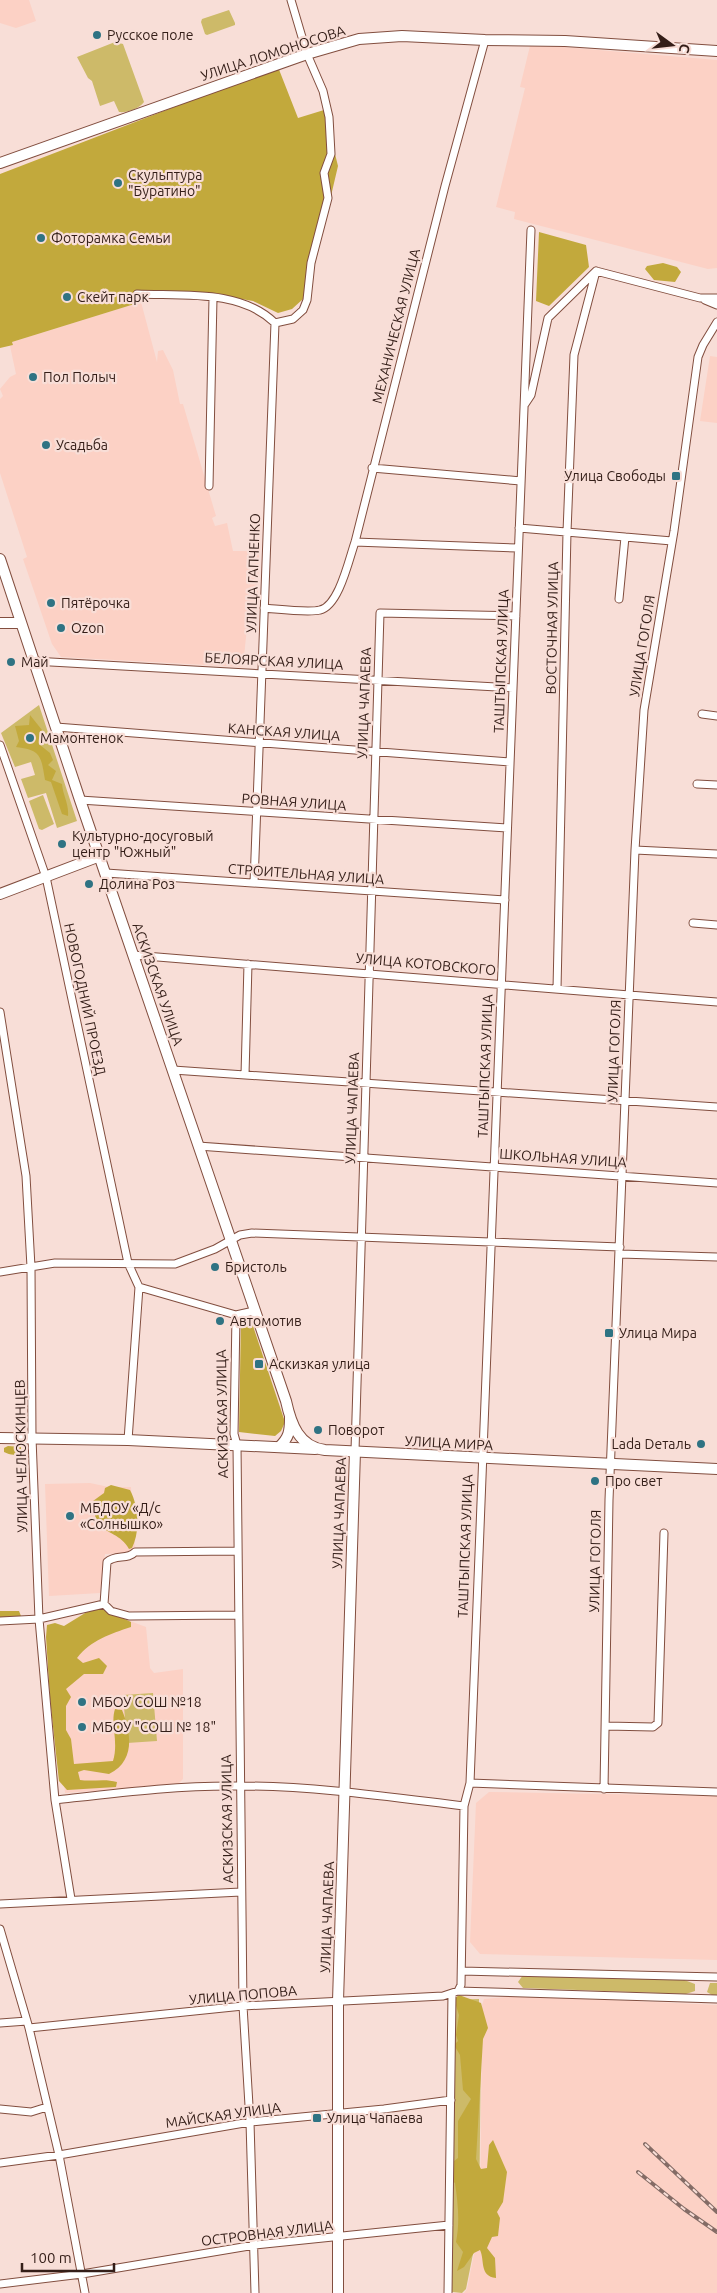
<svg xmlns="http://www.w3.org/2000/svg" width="717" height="2293" font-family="Ubuntu,sans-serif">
<rect width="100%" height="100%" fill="#f8ded7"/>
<path fill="#fcd1c5" d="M 0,0 L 29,0 L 36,21 L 16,28 L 0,23 Z
M 530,46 L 563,47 L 717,60 L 717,268 L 708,269 L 514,219 L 515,212 L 496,207 L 525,88 L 520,87 Z
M 141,302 L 157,362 L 158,351 L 163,350 L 173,370 L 180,404 L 183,404 L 216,516 L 212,518 L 215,526 L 227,523 L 233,551 L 259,551 L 257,627 L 247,627 L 243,667 L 61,657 L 52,644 L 23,559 L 27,557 L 0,473 L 0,399 L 3,396 L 0,389 L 10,377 L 16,374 L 10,346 L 13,345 L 12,342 Z
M 710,356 L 717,357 L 717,423 L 700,421 Z
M 90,1483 L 109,1487 L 131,1487 L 135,1548 L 129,1553 L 105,1554 L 100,1593 L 49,1596 L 45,1484 Z
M 122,1618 L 146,1627 L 150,1668 L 154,1673 L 183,1669 L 183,1779 L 177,1785 L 65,1793 L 51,1629 Z
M 489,1792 L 717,1796 L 717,1960 L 480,1954 L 470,1942 L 476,1803 Z
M 520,1996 L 717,2005 L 717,2293 L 464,2293 L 467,2289 L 480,2224 L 482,2005 L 484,1999 Z"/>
<path fill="#cdba69" d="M 229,10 L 235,23 L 235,25 L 207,35 L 205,34 L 201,22 L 202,19 Z
M 115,42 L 123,44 L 144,102 C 139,109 126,113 119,112 L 114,101 L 100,106 L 92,81 L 88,78 L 77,57 Z
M 39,705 L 77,821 L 57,828 L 46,793 L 28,798 L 21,779 L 35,775 L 31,762 L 15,767 L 1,733 Z
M 43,795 L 54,824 L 42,830 L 39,829 L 29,801 Z
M 153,1693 L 157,1741 L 127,1743 L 123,1695 Z
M 523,1975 L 679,1978 L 695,1984 L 695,1991 L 686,1994 L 523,1988 L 518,1982 Z
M 710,1983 L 717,1983 L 717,1996 L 712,1995 L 707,1992 Z
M 479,1999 L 479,2044 L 481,2044 L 479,2224 L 466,2289 L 462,2293 L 444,2291 L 450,2000 Z"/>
<path fill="#c2a93c" d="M 278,67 L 298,118 L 324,110 L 338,166 L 315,264 L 303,299 L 292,309 L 278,313 L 253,301 L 212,294 L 135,292 L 141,302 L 12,342 L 13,345 L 0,348 L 0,174 Z
M 539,232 L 586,245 L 589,267 L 549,306 L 536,301 Z
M 663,263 L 677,267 L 681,272 L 675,282 L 654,280 L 645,269 L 647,266 Z
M 30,715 L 42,730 L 40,745 L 50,753 L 53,760 L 48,765 L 56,771 L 52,780 L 62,784 C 63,796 69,803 68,816 L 62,814 L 51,782 L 45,780 C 41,757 42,750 16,747 L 19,741 L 15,726 L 29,725 Z
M 250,1317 L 285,1422 L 281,1431 L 275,1436 L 239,1432 L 241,1318 Z
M 8,1446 L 21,1447 L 21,1450 C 18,1457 10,1455 4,1452 L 4,1448 Z
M 111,1485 L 130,1490 C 139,1507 140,1532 132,1548 L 129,1549 C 117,1527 94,1538 93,1501 L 104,1493 L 105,1488 Z
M 90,1610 L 106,1610 L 131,1622 L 131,1627 C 110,1634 91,1640 77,1658 L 83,1663 L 99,1658 L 107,1666 L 103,1674 L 84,1674 L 66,1689 L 71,1697 L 66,1706 L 66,1730 L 71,1739 L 74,1764 L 113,1761 C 119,1741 110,1724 115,1709 L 122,1710 C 131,1732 136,1761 109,1774 L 84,1770 L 78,1772 L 80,1780 C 93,1782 104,1778 117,1782 L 116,1787 L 67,1790 L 59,1781 L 50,1699 L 46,1637 L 47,1625 L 55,1623 L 64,1626 Z
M 0,1611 L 19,1611 L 21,1616 L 17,1619 L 0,1620 Z
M 459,1995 L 481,2003 L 488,2028 L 483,2039 L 476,2159 L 481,2169 L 487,2168 L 489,2145 L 493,2140 L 507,2172 L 503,2202 L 497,2212 L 500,2218 L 498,2236 L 492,2237 L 487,2248 L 495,2258 L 496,2278 C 479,2276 485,2260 480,2250 L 474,2253 L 464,2267 L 457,2271 L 463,2252 L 456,2242 C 460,2222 458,2204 455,2183 L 446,2176 C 445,2164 450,2165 458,2158 L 458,2121 L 471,2099 L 463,2090 L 460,2055 L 454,2045 L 458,2041 L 456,2035 L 459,2015 L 454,1999 Z"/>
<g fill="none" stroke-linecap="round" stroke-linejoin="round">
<g stroke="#824e3f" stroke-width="9">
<path id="street" d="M 596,271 L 700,298 L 717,298
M 137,294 C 182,296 240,289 275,323 L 254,883
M 705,300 L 717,305
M 275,323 L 293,319 L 303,310 L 307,300 L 311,263 L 328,198 L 324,173 L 331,154 L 329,117 L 323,91 L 307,54 L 291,0
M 525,404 L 531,395 L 548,318 L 596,271
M 372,468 L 521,481
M 209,486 L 213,298
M 519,528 L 672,541
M 355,542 L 518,548
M 619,599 L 625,537
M 264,608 C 278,609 308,613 320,610 C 339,606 349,559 355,542 L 445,186 L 485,40
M 33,661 L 513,688
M 702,714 L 717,716
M 56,727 L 510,762
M 0,745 L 46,877 L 128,1263 L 139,1287 L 236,1315 L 254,1311
M 697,784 L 717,785
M 80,800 L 507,828
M 635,850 L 717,854
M 106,873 L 505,900
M 693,923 L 717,925
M 133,955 L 717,1002
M 557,989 L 567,532 L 574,355 L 596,271
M 0,1012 L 26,1176 L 31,1267 L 32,1438 L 39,1619 L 55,1800 L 71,1899
M 173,1070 L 717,1107
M 245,1075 L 248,964
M 198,1146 L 717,1183
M 620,1254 L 717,1257
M 0,1272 L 55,1263 L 175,1264 L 215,1249 L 240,1235 L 252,1233 L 620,1247
M 236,1315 L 234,1434 L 237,1445 L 243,2006 L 250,2122 L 255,2293
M 128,1440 L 139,1287
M 355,1451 L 380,613 L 516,616
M 104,1604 L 107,1562 C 115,1554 128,1560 135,1552 L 237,1551
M 0,1621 L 39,1619 L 104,1604 L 111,1611 L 129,1616 L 238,1615
M 606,1726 L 653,1727 L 658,1723 L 664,1533
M 470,1783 L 717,1792
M 604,1789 L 609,1500 L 635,850 L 644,710 L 674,531 L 698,357 L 703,345 L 717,322
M 55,1800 C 117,1793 179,1785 241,1786 C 316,1786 390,1797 464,1806
M 0,1904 L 241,1892
M 0,1929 L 29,2028 L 59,2155 L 85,2293
M 462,1971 L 717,1977
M 458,1991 L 461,1985 L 464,1806 L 470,1783 L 531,230
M 0,2023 L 27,2021
M 29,2028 L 243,2006 L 443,1996 L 458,1991 L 717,1999
M 0,2109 L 31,2112 L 47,2107
M 0,2163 L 59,2155 L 250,2122 L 384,2109 L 451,2100
M 0,2284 L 82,2274 L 255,2245 L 449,2225
M 448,2293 L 452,1994"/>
</g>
<g stroke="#824e3f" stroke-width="12">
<path id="secondary" d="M 0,163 L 307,54 L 359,39 L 402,36 L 485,40 L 565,41 L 717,51
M 0,623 L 20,623
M 0,894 L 100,856
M 0,1438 L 128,1440 L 315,1449
M 279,1447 C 289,1438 290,1431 290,1418
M 338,2293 L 338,2001 L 355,1451"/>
</g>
<g stroke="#824e3f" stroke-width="12">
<path id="primary" d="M 0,559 L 80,800 L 286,1401 C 291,1424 299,1447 325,1450 L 717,1469"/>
</g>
<use href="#street" stroke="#fff" stroke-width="7"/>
<use href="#secondary" stroke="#fff" stroke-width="10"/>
<use href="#primary" stroke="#fff" stroke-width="10"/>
<g stroke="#846c66" stroke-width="4">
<path id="rail" d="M 645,2144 L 717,2212
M 638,2172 L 684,2209 L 717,2232"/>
</g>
<use href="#rail" stroke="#f8ded7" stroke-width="2" stroke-dasharray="5.5" stroke-linecap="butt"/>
</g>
<g fill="#2f7383" stroke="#f8ded7" stroke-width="2">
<circle cx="97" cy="35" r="5"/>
<circle cx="118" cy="183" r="5"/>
<circle cx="41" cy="238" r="5"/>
<circle cx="67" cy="297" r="5"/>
<circle cx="33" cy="377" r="5"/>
<circle cx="46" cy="445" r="5"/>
<rect x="671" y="471" width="10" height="10" rx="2.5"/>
<circle cx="51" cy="603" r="5"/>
<circle cx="61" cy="628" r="5"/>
<circle cx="11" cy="662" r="5"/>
<circle cx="30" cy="738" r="5"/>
<circle cx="62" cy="844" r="5"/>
<circle cx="89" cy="884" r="5"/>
<circle cx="215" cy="1267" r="5"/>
<circle cx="220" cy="1321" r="5"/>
<rect x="604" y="1328" width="10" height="10" rx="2.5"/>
<rect x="254" y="1359" width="10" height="10" rx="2.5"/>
<circle cx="318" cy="1430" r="5"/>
<circle cx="701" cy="1444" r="5"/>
<circle cx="595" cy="1481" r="5"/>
<circle cx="70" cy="1516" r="5"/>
<circle cx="82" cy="1702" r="5"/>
<circle cx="82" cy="1727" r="5"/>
<rect x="312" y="2113" width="10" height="10" rx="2.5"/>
</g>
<g text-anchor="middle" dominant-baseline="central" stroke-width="4.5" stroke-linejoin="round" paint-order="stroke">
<g font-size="14" fill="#341e18" stroke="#f8ded7" text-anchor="start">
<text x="107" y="35">Русское поле</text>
<text x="128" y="175">Скульптура<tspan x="128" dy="16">"Буратино"</tspan></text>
<text x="51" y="238">Фоторамка Семьи</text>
<text x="77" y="297">Скейт парк</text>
<text x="43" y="377">Пол Полыч</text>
<text x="56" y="445">Усадьба</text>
<text x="666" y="476" text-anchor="end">Улица Свободы</text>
<text x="61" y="603">Пятёрочка</text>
<text x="71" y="628">Ozon</text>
<text x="21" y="662">Май</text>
<text x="40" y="738">Мамонтенок</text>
<text x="72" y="836">Культурно-досуговый<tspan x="72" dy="16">центр "Южный"</tspan></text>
<text x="99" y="884">Долина Роз</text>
<text x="225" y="1267">Бристоль</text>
<text x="230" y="1321">Автомотив</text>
<text x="619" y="1333">Улица Мира</text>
<text x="269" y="1364">Аскизкая улица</text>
<text x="328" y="1430">Поворот</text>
<text x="691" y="1444" text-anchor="end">Lada Dеталь</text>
<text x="605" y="1481">Про свет</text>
<text x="80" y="1508">МБДОУ «Д/с<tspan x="80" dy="16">«Солнышко»</tspan></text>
<text x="92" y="1702">МБОУ СОШ №18</text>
<text x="92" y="1727">МБОУ "СОШ № 18"</text>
<text x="327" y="2118">Улица Чапаева</text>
</g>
<g font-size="14" fill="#341e18" stroke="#f8ded7">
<text transform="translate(273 53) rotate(-18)">УЛИЦА ЛОМОНОСОВА</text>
<text transform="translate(396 326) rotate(-76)">МЕХАНИЧЕСКАЯ УЛИЦА</text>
<text transform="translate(253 573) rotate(-88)">УЛИЦА ГАПЧЕНКО</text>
<text transform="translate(552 628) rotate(-89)">ВОСТОЧНАЯ УЛИЦА</text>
<text transform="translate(642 646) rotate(-81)">УЛИЦА ГОГОЛЯ</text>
<text transform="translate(274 661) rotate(3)">БЕЛОЯРСКАЯ УЛИЦА</text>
<text transform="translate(501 661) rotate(-88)">ТАШТЫПСКАЯ УЛИЦА</text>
<text transform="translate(364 703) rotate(-88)">УЛИЦА ЧАПАЕВА</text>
<text transform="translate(284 732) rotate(4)">КАНСКАЯ УЛИЦА</text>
<text transform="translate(294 802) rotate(4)">РОВНАЯ УЛИЦА</text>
<text transform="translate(306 874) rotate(4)">СТРОИТЕЛЬНАЯ УЛИЦА</text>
<text transform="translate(426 964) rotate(5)">УЛИЦА КОТОВСКОГО</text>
<text transform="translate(158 984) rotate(71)">АСКИЗСКАЯ УЛИЦА</text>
<text transform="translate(85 999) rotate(78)">НОВОГОДНИЙ ПРОЕЗД</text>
<text transform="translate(614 1051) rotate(-88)">УЛИЦА ГОГОЛЯ</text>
<text transform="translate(485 1066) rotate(-88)">ТАШТЫПСКАЯ УЛИЦА</text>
<text transform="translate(352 1108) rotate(-88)">УЛИЦА ЧАПАЕВА</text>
<text transform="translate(563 1158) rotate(4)">ШКОЛЬНАЯ УЛИЦА</text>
<text transform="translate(222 1414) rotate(-91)">АСКИЗСКАЯ УЛИЦА</text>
<text transform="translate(449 1443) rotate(3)">УЛИЦА МИРА</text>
<text transform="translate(21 1456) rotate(-91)">УЛИЦА ЧЕЛЮСКИНЦЕВ</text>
<text transform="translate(339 1513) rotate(-88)">УЛИЦА ЧАПАЕВА</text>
<text transform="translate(465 1546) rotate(-88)">ТАШТЫПСКАЯ УЛИЦА</text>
<text transform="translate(595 1561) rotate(-89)">УЛИЦА ГОГОЛЯ</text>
<text transform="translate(227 1819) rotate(-91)">АСКИЗСКАЯ УЛИЦА</text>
<text transform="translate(327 1917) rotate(-88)">УЛИЦА ЧАПАЕВА</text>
<text transform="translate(243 1995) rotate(-5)">УЛИЦА ПОПОВА</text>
<text transform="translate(223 2115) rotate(-8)">МАЙСКАЯ УЛИЦА</text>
<text transform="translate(267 2233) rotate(-7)">ОСТРОВНАЯ УЛИЦА</text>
</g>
</g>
<g transform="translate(672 45) rotate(105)" stroke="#f8ded7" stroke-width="4" paint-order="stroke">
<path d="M0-4L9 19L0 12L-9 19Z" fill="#341e18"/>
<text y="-8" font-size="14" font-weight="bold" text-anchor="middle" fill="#341e18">С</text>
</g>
<path d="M22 2263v8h92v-8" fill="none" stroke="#341e18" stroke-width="2.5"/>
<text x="30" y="2263" font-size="15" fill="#341e18" stroke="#f8ded7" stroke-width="4" paint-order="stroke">100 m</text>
</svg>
